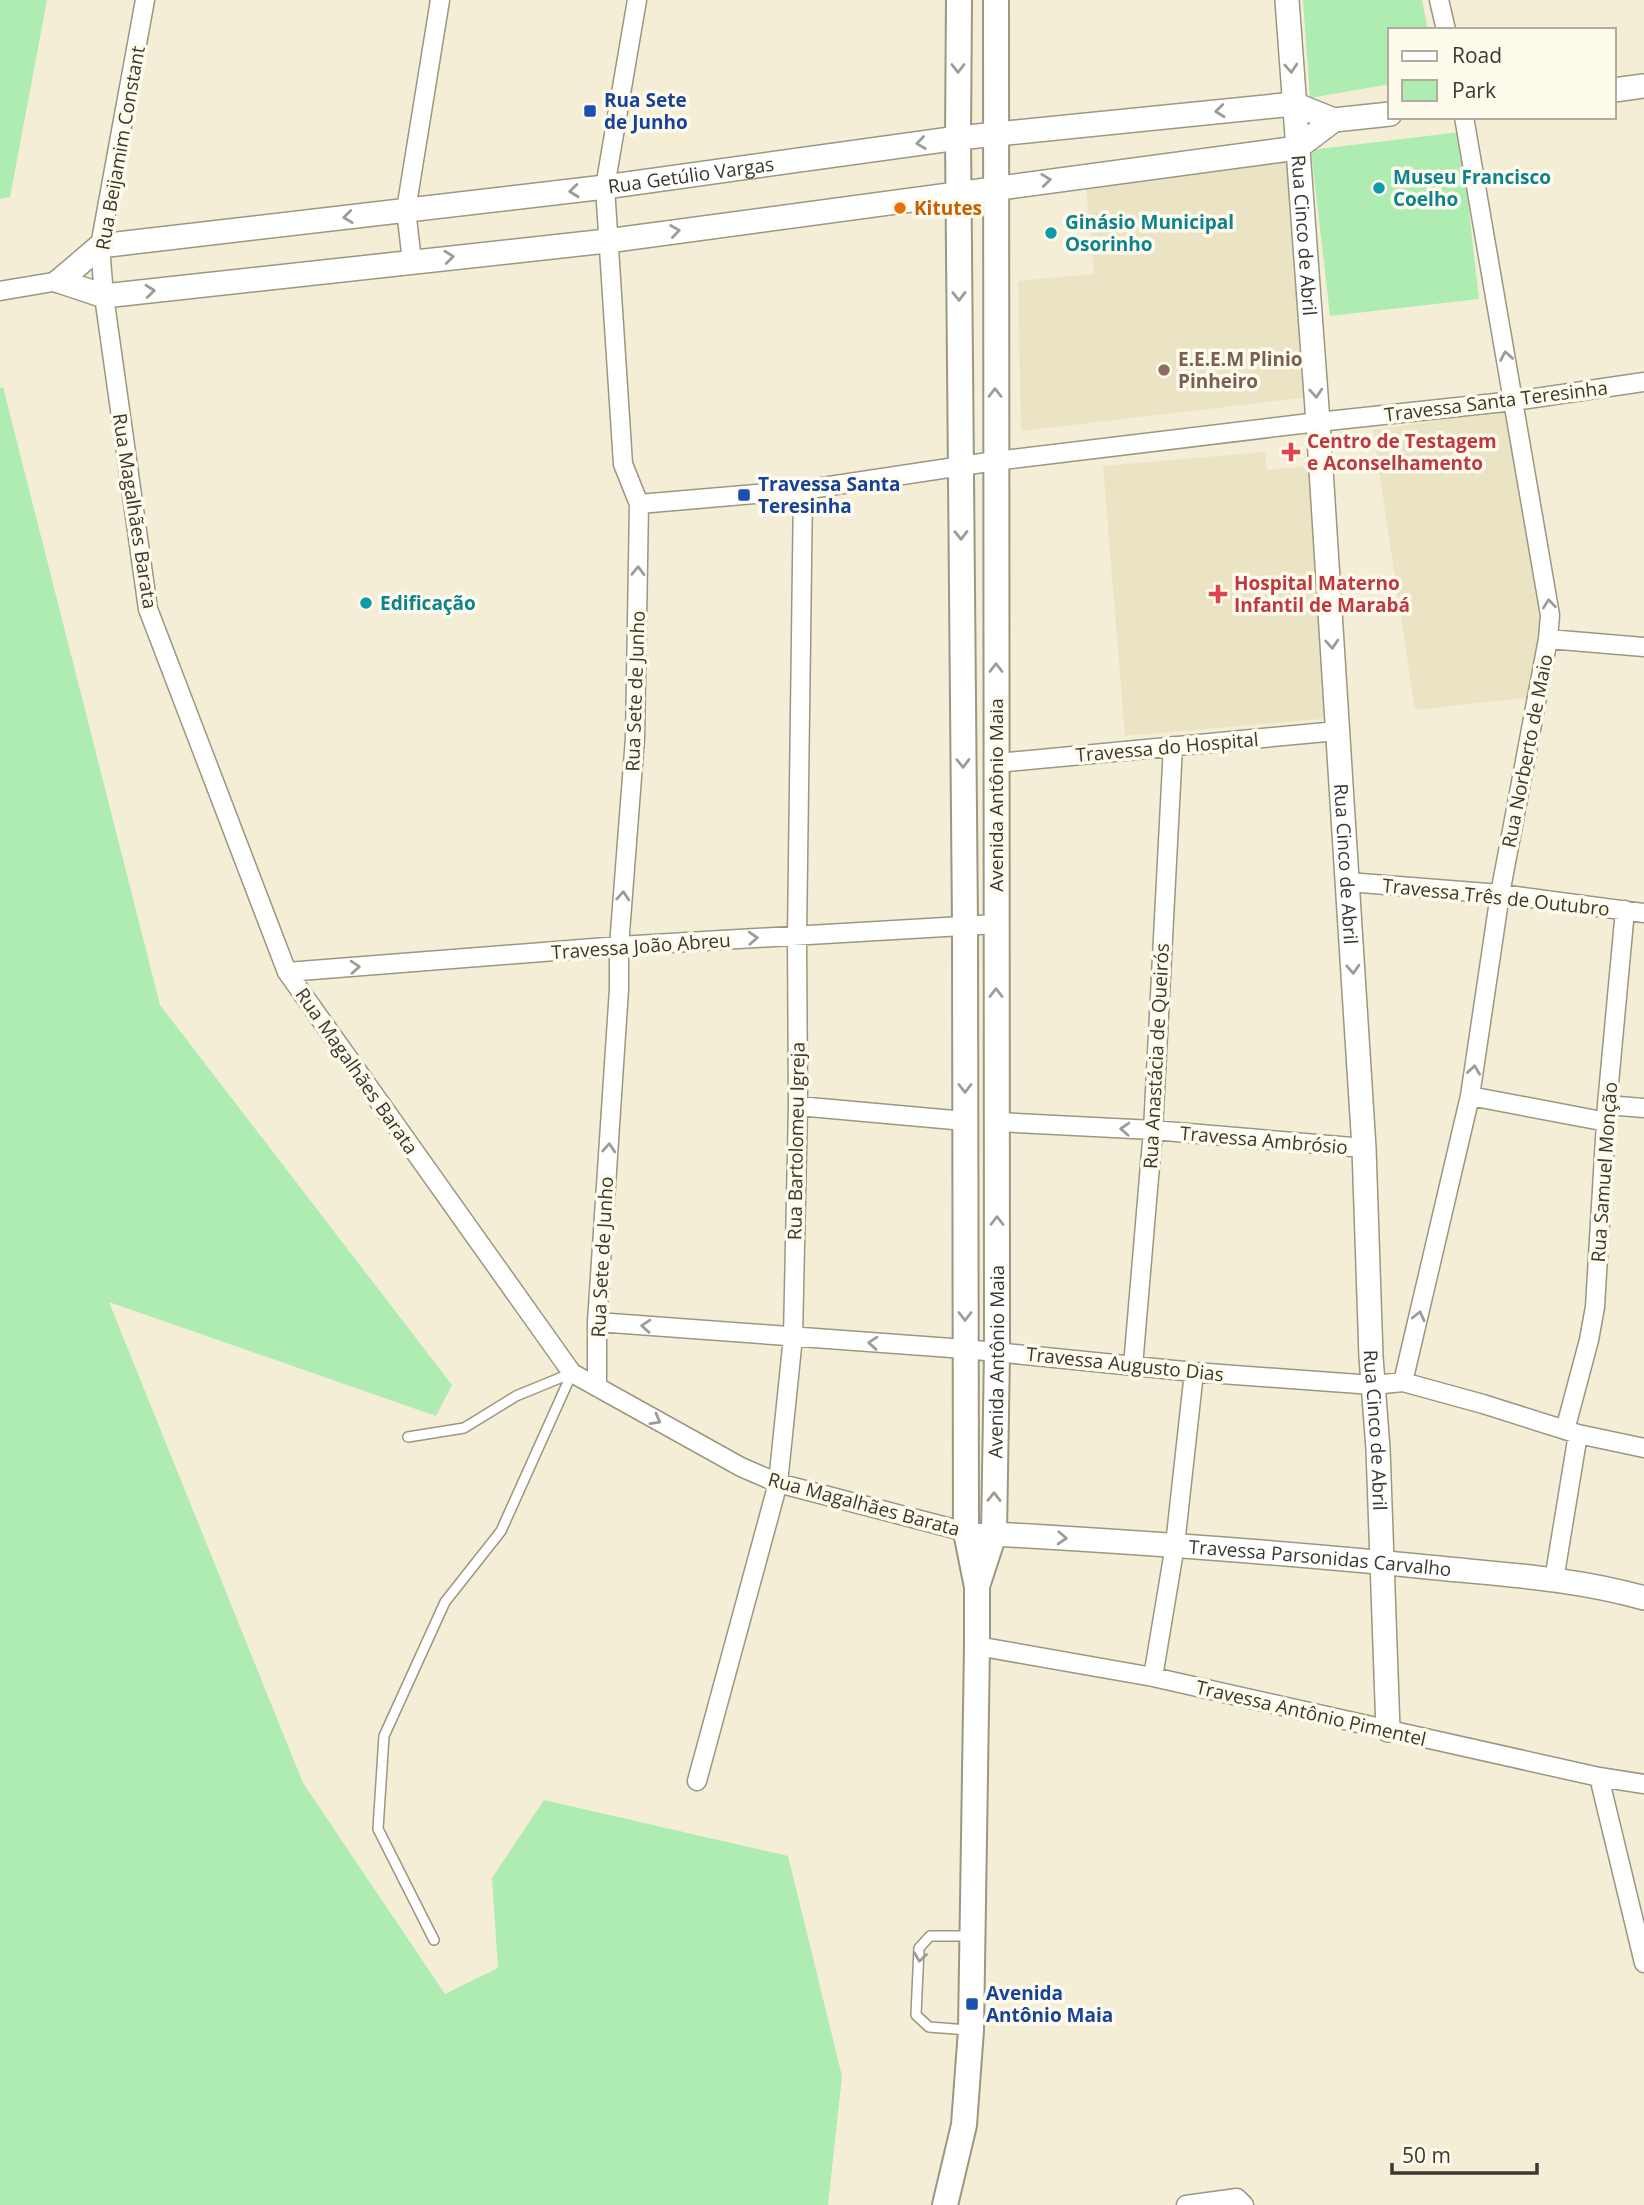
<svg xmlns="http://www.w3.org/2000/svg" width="1644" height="2205" font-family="'Open Sans',sans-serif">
<rect width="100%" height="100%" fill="#f3eed5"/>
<path fill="#eae4c4" d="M 1289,160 L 1310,397 L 1021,431 L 1018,281 L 1094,274 L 1086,187 Z
M 1505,411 L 1544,631 L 1532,697 L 1415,710 L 1373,430 Z
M 1265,452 L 1267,470 L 1312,466 L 1332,718 L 1125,736 L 1103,466 Z"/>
<path fill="#aeecb2" d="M 0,0 L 47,0 L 10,197 L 0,199 Z
M 1303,0 L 1422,0 L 1428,30 L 1390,30 L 1390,84 L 1310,98 Z
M 1460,132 L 1479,299 L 1330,316 L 1311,150 Z
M 3,387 L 160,1005 L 452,1385 L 436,1416 L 109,1302 L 303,1783 L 445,1994 L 498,1968 L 492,1878 L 544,1800 L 788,1856 L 842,2076 L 828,2205 L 0,2205 L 0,388 Z"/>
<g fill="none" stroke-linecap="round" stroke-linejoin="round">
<g stroke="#9b9780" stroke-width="12">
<path id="service" d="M 408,1437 L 464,1428 L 516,1396 L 572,1373 L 501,1531 L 445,1602 L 384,1736 L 378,1829 L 434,1940
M 968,2030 L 929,2027 L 916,2015 L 919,1948 L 930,1936 L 972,1936"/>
</g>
<g stroke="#9b9780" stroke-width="21">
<path id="minor" d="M 145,0 L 100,246 L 104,296 L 148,609 L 287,972 L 572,1373 L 741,1467 L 778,1483 L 966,1532 L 994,1534
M 1439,0 L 1446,30
M 412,261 L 406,210 L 440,0
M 0,291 L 59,281
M 639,504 L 803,490 L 995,461 L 1318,422 L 1514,401 L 1644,382
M 1548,639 L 1644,647
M 997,763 L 1337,731
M 1348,882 L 1500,894 L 1644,913
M 287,972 L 619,946 L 996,924
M 1470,1096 L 1607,1122
M 1607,1105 L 1644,1108
M 798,1106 L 965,1121
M 997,1122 L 1153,1130 L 1364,1148
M 597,1322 L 965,1349 L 1194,1372 L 1373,1385 L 1403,1382 L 1483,1404 L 1578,1434 L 1644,1448
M 1133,1366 L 1153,1130 L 1173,746
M 1403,1382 L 1470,1096 L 1500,894 L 1548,639 L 1550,615 L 1464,117
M 597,1387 L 597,1322 L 619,989 L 619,946 L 635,738 L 639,504 L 623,464 L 605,187 L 637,0
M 1565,1430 L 1589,1340 L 1595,1307 L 1607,1105 L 1625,910
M 1554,1580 L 1578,1434
M 977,1646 L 1153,1677 L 1599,1777 L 1644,1784
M 1153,1677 L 1175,1545 L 1194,1372
M 1599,1777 L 1644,1963
M 697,1781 L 778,1483 L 793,1337 L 798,1106 L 797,936 L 803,490
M 1186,2205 L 1237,2198 L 1244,2205"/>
</g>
<g stroke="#9b9780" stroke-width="26">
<g id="tertiary">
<path id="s1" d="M 1287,0 L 1318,422 L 1364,1148 L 1371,1357 L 1378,1449 L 1388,1730"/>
<path d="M 1614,90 L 1644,86"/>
<path id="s2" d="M 59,281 L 100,246 L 605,187 L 958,138 L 1294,104 L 1334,120 L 1390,114"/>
<path d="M 59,281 L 104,296 L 607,241 L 1297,148 L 1334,120"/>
<path id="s3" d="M 994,1534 C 1135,1542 1277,1552 1418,1566 C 1493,1574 1571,1577 1644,1598"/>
</g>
</g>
<g stroke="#9b9780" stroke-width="28">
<g id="secondary">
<path id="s4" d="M 978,1583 L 994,1534 L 997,1352 L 996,0"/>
<path d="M 945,2205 L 964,2125 L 971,2030 L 977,1646 L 977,1587 L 966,1532 L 965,926 L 958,138 L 959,0"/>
</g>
</g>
<use href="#service" stroke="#fff" stroke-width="9"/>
<use href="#minor" stroke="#fff" stroke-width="18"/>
<use href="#tertiary" stroke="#fff" stroke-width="23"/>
<use href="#secondary" stroke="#fff" stroke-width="24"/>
</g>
<defs><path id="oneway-chevron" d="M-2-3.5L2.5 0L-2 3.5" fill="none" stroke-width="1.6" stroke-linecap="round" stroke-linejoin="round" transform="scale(1.75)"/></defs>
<g stroke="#9d9c97">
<use href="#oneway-chevron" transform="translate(958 68) rotate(90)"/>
<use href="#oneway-chevron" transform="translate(1291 68) rotate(86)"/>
<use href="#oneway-chevron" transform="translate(1220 111) rotate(174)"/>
<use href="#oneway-chevron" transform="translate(921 143) rotate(172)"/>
<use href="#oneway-chevron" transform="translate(1046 180) rotate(-7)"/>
<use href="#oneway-chevron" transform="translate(574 191) rotate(174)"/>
<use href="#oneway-chevron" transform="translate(348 217) rotate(173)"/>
<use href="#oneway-chevron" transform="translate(675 231) rotate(-8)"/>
<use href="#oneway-chevron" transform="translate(449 257) rotate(-6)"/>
<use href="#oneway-chevron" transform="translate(150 291) rotate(-6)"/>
<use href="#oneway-chevron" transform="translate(959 296) rotate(89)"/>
<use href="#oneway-chevron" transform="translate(1506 356) rotate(-100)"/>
<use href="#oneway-chevron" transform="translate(995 393) rotate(-90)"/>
<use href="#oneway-chevron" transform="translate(1316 393) rotate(86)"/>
<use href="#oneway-chevron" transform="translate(961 535) rotate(89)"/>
<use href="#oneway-chevron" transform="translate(638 571) rotate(-89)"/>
<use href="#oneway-chevron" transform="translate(1549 604) rotate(-96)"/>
<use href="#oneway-chevron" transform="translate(1332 644) rotate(86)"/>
<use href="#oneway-chevron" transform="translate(996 668) rotate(-90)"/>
<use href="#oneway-chevron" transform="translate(963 763) rotate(89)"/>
<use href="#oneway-chevron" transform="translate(623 896) rotate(-86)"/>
<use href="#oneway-chevron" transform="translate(753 938) rotate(-3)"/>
<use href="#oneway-chevron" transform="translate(355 967) rotate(-4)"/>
<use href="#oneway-chevron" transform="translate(1353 969) rotate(87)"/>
<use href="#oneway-chevron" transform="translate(996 993) rotate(-90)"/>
<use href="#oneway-chevron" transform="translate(1474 1070) rotate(-82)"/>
<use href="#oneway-chevron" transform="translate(965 1088) rotate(90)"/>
<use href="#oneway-chevron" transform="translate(1125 1129) rotate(-177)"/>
<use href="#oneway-chevron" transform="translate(609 1148) rotate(-86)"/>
<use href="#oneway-chevron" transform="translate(997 1221) rotate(-90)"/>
<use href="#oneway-chevron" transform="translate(965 1316) rotate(90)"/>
<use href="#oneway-chevron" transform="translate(1419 1316) rotate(-77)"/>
<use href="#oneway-chevron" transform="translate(646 1326) rotate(-176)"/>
<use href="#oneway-chevron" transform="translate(873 1343) rotate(-176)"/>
<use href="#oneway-chevron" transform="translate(656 1420) rotate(29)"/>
<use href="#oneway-chevron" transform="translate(994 1497) rotate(-89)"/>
<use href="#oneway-chevron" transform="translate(1062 1538) rotate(3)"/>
<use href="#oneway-chevron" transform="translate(920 1957) rotate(98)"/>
</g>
<g fill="#1a4fb4" stroke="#fefbec" stroke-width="2.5">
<rect x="583" y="104" width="14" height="14" rx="3.5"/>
<rect x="737" y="488" width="14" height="14" rx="3.5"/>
<rect x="965" y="1997" width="14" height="14" rx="3.5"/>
</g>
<g fill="#0f9aa8" stroke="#fefbec" stroke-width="2.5">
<circle cx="1379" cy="188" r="7"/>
<circle cx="1051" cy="233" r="7"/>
<circle cx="366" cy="603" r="7"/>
</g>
<circle fill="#e8710a" stroke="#fefbec" stroke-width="2.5" cx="900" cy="208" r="7"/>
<circle fill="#8d6e63" stroke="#fefbec" stroke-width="2.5" cx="1164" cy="370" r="7"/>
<g fill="#e0444e" stroke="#fefbec" stroke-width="2.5">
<path d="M1287.5 441.5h7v7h7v7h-7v7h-7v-7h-7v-7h7z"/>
<path d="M1214.5 583.5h7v7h7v7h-7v7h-7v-7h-7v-7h7z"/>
</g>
<g text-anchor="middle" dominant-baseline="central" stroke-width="7" stroke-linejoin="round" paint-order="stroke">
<g font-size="19" font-weight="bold" fill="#164399" stroke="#fefbec" text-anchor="start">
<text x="604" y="100">Rua Sete<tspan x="604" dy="22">de Junho</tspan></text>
<text x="758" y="484">Travessa Santa<tspan x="758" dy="22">Teresinha</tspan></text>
<text x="986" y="1993">Avenida<tspan x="986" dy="22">Antônio Maia</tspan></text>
</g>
<g font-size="19" fill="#3b392f" stroke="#fefbec">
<text transform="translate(120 148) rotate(-80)">Rua Beijamim Constant</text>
<text stroke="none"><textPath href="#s2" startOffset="649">Rua Getúlio Vargas</textPath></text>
<text stroke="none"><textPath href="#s1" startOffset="236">Rua Cinco de Abril</textPath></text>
<text transform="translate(1496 401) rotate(-7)">Travessa Santa Teresinha</text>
<text transform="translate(135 511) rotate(81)">Rua Magalhães Barata</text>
<text transform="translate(635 691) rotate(-88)">Rua Sete de Junho</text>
<text transform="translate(1167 747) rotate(-5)">Travessa do Hospital</text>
<text transform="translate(1527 751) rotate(-79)">Rua Norberto de Maio</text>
<text transform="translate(996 795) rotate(-90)">Avenida Antônio Maia</text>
<text stroke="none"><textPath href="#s1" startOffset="866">Rua Cinco de Abril</textPath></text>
<text transform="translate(1496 897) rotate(6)">Travessa Três de Outubro</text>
<text transform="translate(641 946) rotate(-4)">Travessa João Abreu</text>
<text transform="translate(1156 1056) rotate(-87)">Rua Anastácia de Queirós</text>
<text transform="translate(357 1071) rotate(55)">Rua Magalhães Barata</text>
<text transform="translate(1264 1140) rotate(5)">Travessa Ambrósio</text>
<text transform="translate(796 1141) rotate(-89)">Rua Bartolomeu Igreja</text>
<text transform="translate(1604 1172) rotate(-86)">Rua Samuel Monção</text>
<text transform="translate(602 1257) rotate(-87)">Rua Sete de Junho</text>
<text stroke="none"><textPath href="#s4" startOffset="224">Avenida Antônio Maia</textPath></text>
<text transform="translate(1125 1364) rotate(6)">Travessa Augusto Dias</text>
<text stroke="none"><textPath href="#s1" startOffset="1433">Rua Cinco de Abril</textPath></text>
<text transform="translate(864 1504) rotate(15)">Rua Magalhães Barata</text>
<text stroke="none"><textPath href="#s3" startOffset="327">Travessa Parsonidas Carvalho</textPath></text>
<text transform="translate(1311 1713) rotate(13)">Travessa Antônio Pimentel</text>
</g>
<g font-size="19" font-weight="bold" fill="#0d838f" stroke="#fefbec" text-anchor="start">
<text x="1393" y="177">Museu Francisco<tspan x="1393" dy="22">Coelho</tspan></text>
<text x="1065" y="222">Ginásio Municipal<tspan x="1065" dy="22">Osorinho</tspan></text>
<text x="380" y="603">Edificação</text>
</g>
<g font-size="19" font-weight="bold" fill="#c56008" stroke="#fefbec" text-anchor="start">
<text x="914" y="208">Kitutes</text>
</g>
<g font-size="19" font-weight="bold" fill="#785e54" stroke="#fefbec" text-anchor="start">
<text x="1178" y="359">E.E.E.M Plinio<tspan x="1178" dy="22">Pinheiro</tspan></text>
</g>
<g font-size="19" font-weight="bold" fill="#be3a42" stroke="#fefbec" text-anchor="start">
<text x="1307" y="441">Centro de Testagem<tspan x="1307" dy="22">e Aconselhamento</tspan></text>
<text x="1234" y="583">Hospital Materno<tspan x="1234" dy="22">Infantil de Marabá</tspan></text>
</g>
</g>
<rect x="1388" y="28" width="228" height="91" fill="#fefbec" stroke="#b0ada0" stroke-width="2"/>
<rect x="1402" y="51" width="35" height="10" fill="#ffffff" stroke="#b0ada0" stroke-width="2"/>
<text x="1452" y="63" font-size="21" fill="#3b392f">Road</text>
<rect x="1402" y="80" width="35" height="21" fill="#aeecb2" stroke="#b0ada0" stroke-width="2"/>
<text x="1452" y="98" font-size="21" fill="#3b392f">Park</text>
<path d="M1392 2163v10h145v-10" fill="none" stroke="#3b392f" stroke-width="3.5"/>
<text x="1402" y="2163" font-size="21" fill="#3b392f" stroke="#fefbec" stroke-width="5" paint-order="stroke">50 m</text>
</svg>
